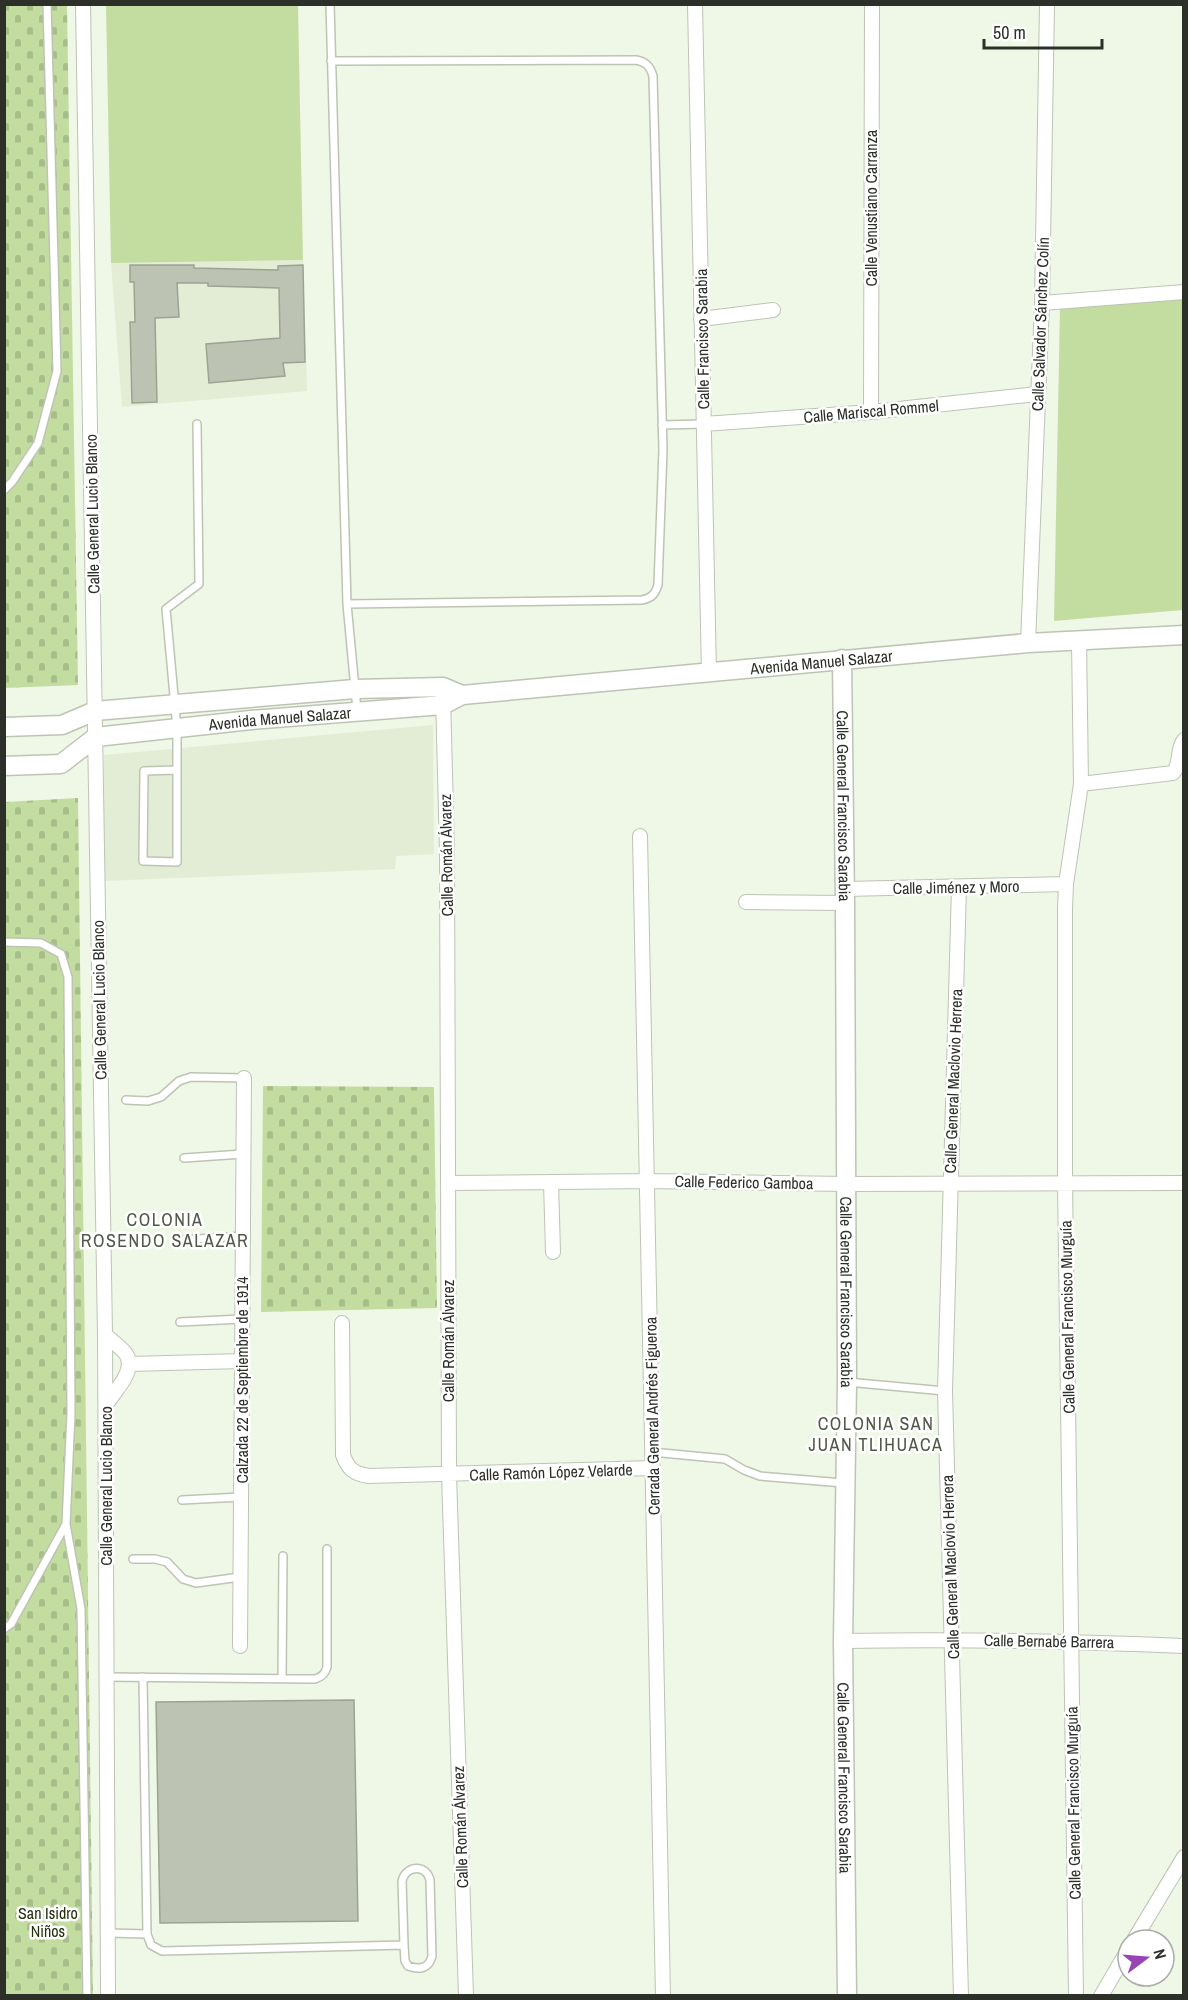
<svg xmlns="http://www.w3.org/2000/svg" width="1188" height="2000" font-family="'Archivo Narrow',sans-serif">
<defs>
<pattern id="cemetery-stones" width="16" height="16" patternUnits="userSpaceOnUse" patternTransform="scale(1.5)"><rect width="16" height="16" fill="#c3dda0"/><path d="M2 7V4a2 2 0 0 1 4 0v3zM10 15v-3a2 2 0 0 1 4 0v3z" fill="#a8be8a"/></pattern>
</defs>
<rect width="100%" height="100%" fill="#eff7e6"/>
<path fill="#e3edd5" d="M 303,260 L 307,391 L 122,407 L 111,263 Z
M 433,725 L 434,854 L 396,856 L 395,869 L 104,881 L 104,755 Z"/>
<path fill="#c3dda0" d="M 106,5 L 298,5 L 303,260 L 111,263 Z
M 1183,298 L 1183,610 L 1054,621 L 1060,307 Z"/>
<path fill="url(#cemetery-stones)" d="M 4,5 L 67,5 L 78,685 L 5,688 Z
M 78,798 L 93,1995 L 5,1996 L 5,802 Z
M 263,1086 L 434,1087 L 437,1308 L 261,1312 Z"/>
<path fill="#bcc3b3" stroke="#9ca393" stroke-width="1.5" d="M 130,265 L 194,265 L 194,268 L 278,270 L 278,266 L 303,265 L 305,362 L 283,363 L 285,376 L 209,383 L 206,344 L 280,338 L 279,288 L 208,286 L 208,283 L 177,283 L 179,317 L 155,318 L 157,402 L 132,403 L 130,322 L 135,322 L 134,282 L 130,282 Z
M 354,1700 L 358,1921 L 160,1923 L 156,1702 Z"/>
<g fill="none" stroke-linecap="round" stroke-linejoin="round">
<g stroke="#bdc4b4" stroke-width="10">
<path id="service" d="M 330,4 L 347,604 L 357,710
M 331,61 L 636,60 C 646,62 650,66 653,76 L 663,450 L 658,585 C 655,594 652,598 642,600 L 347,604
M 662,425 L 704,424
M 4,490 L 12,482 L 38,443 L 57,371 L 47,4
M 177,770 L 144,771 L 143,861 L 177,862 L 177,728 L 166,609 L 199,584 L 197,424
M 4,942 L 41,943 L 61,954 L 68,977 L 71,1414 L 66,1524 L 11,1624 L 4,1629
M 126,1100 L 148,1101 L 161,1097 L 179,1081 L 191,1077 L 244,1078
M 184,1158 L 243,1154
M 182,1240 L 243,1236
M 180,1322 L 242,1319
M 847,1382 L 945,1391
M 652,1452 L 725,1459 L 744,1470 L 760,1476 L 843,1483
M 182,1500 L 241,1497
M 66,1524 L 81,1609 L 87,1996
M 133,1559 L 155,1559 L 167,1562 L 183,1579 L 196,1583 L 240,1577
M 106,1677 L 315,1679 C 322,1677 325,1674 327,1667 L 327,1549
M 282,1678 L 283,1556
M 108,1933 L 147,1934 L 143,1677
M 147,1934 L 151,1945 L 162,1951 L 404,1945 L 402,1881 C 406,1865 426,1864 430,1880 L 432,1956 C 429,1969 419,1970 408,1966 L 405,1961 L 404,1945"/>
</g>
<g stroke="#bdc4b4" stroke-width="16">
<path id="minor" d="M 83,4 L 105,1334 L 108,1996
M 695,4 L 709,673
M 1042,303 L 1184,292
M 701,319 L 773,310
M 871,412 L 872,4
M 704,424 L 871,412 L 1037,394
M 1028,643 L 1042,303 L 1047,4
M 443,695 L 447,853 L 449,1475 L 466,1996
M 1081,784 L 1173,773 C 1182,763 1176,750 1184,740
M 640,836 L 663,1996
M 959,887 L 945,1391 L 961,1996
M 845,889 L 1066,884
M 746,902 L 845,903
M 551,1182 L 553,1252
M 448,1183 L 648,1181 L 846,1184 L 1184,1183
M 342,1323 L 343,1455 C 348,1469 354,1474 369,1476 L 653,1468
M 105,1334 C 111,1341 121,1347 126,1354 C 137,1371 114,1391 106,1405
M 130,1364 L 242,1361
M 843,1641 C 957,1639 1070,1641 1184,1646
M 240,1646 L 244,1078
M 1134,1940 L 1184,1857
M 1076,1996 L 1065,1182 L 1065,909 L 1066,884 L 1081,784 L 1079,640
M 1101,1996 L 1128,1950"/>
</g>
<g stroke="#bdc4b4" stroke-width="21">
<g id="tertiary">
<path id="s1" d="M 842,659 L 845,903 L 847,1382 L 843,1641 L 847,1996"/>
<path d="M 4,727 L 62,725 L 95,711 L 355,689 L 443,687 L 462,695"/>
<path id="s2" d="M 4,766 L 61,764 L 96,737 L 251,720 L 443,705 L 462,695 L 1028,643 L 1184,635"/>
</g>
</g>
<use href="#service" stroke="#fff" stroke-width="7"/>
<use href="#minor" stroke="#fff" stroke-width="14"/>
<use href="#tertiary" stroke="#fff" stroke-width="18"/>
</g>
<g text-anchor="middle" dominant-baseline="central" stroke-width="5" stroke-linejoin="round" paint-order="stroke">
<g font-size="16" fill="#2d3029" stroke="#fff">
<text transform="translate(871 208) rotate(-90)">Calle Venustiano Carranza</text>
<text transform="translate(1040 324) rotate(-88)">Calle Salvador Sánchez Colín</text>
<text transform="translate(702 339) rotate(-91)">Calle Francisco Sarabia</text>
<text transform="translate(871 411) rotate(-5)">Calle Mariscal Rommel</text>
<text transform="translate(92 514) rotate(-91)">Calle General Lucio Blanco</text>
<text stroke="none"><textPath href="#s2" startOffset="832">Avenida Manuel Salazar</textPath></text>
<text stroke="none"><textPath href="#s2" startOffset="286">Avenida Manuel Salazar</textPath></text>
<text stroke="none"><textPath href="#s1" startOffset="147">Calle General Francisco Sarabia</textPath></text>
<text transform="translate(446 855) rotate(-91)">Calle Román Álvarez</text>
<text transform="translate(956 887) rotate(-1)">Calle Jiménez y Moro</text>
<text transform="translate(99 1000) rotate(-91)">Calle General Lucio Blanco</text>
<text transform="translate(953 1081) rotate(-88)">Calle General Maclovio Herrera</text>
<text transform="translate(744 1182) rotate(1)">Calle Federico Gamboa</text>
<text stroke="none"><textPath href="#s1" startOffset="633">Calle General Francisco Sarabia</textPath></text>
<text transform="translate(1067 1317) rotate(-91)">Calle General Francisco Murguía</text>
<text transform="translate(448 1341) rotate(-90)">Calle Román Álvarez</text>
<text transform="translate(242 1380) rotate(-90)">Calzada 22 de Septiembre de 1914</text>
<text transform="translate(652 1416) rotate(-91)">Cerrada General Andrés Figueroa</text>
<text transform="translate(551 1472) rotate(-2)">Calle Ramón López Velarde</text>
<text transform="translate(106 1486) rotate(-90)">Calle General Lucio Blanco</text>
<text transform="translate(950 1567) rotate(-92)">Calle General Maclovio Herrera</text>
<text transform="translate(1049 1641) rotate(1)">Calle Bernabé Barrera</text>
<text stroke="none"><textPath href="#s1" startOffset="1119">Calle General Francisco Sarabia</textPath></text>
<text transform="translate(1073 1803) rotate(-91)">Calle General Francisco Murguía</text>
<text transform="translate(460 1827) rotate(-92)">Calle Román Álvarez</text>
</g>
<g font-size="16" fill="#23300e" stroke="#fff">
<text x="48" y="1913">San Isidro<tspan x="48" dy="18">Niños</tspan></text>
</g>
<g font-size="18" letter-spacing="1.5" fill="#515749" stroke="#fff">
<text x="165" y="1219">COLONIA<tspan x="165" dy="21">ROSENDO SALAZAR</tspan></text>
<text x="876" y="1423">COLONIA SAN<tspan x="876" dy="21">JUAN TLIHUACA</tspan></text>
</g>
</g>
<rect width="1188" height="2000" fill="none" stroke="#2d3029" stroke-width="12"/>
<g transform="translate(1146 1958) rotate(74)"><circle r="28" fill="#ffffff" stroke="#abaca9" stroke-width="1.5"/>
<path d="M0-4.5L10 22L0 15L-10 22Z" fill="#9745b4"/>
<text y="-9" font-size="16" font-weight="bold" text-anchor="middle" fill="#2d3029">N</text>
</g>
<path d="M984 39v9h118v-9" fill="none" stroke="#2d3029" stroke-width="3"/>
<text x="993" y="39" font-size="18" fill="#2d3029" stroke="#ffffff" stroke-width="4.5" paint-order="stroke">50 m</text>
</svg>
